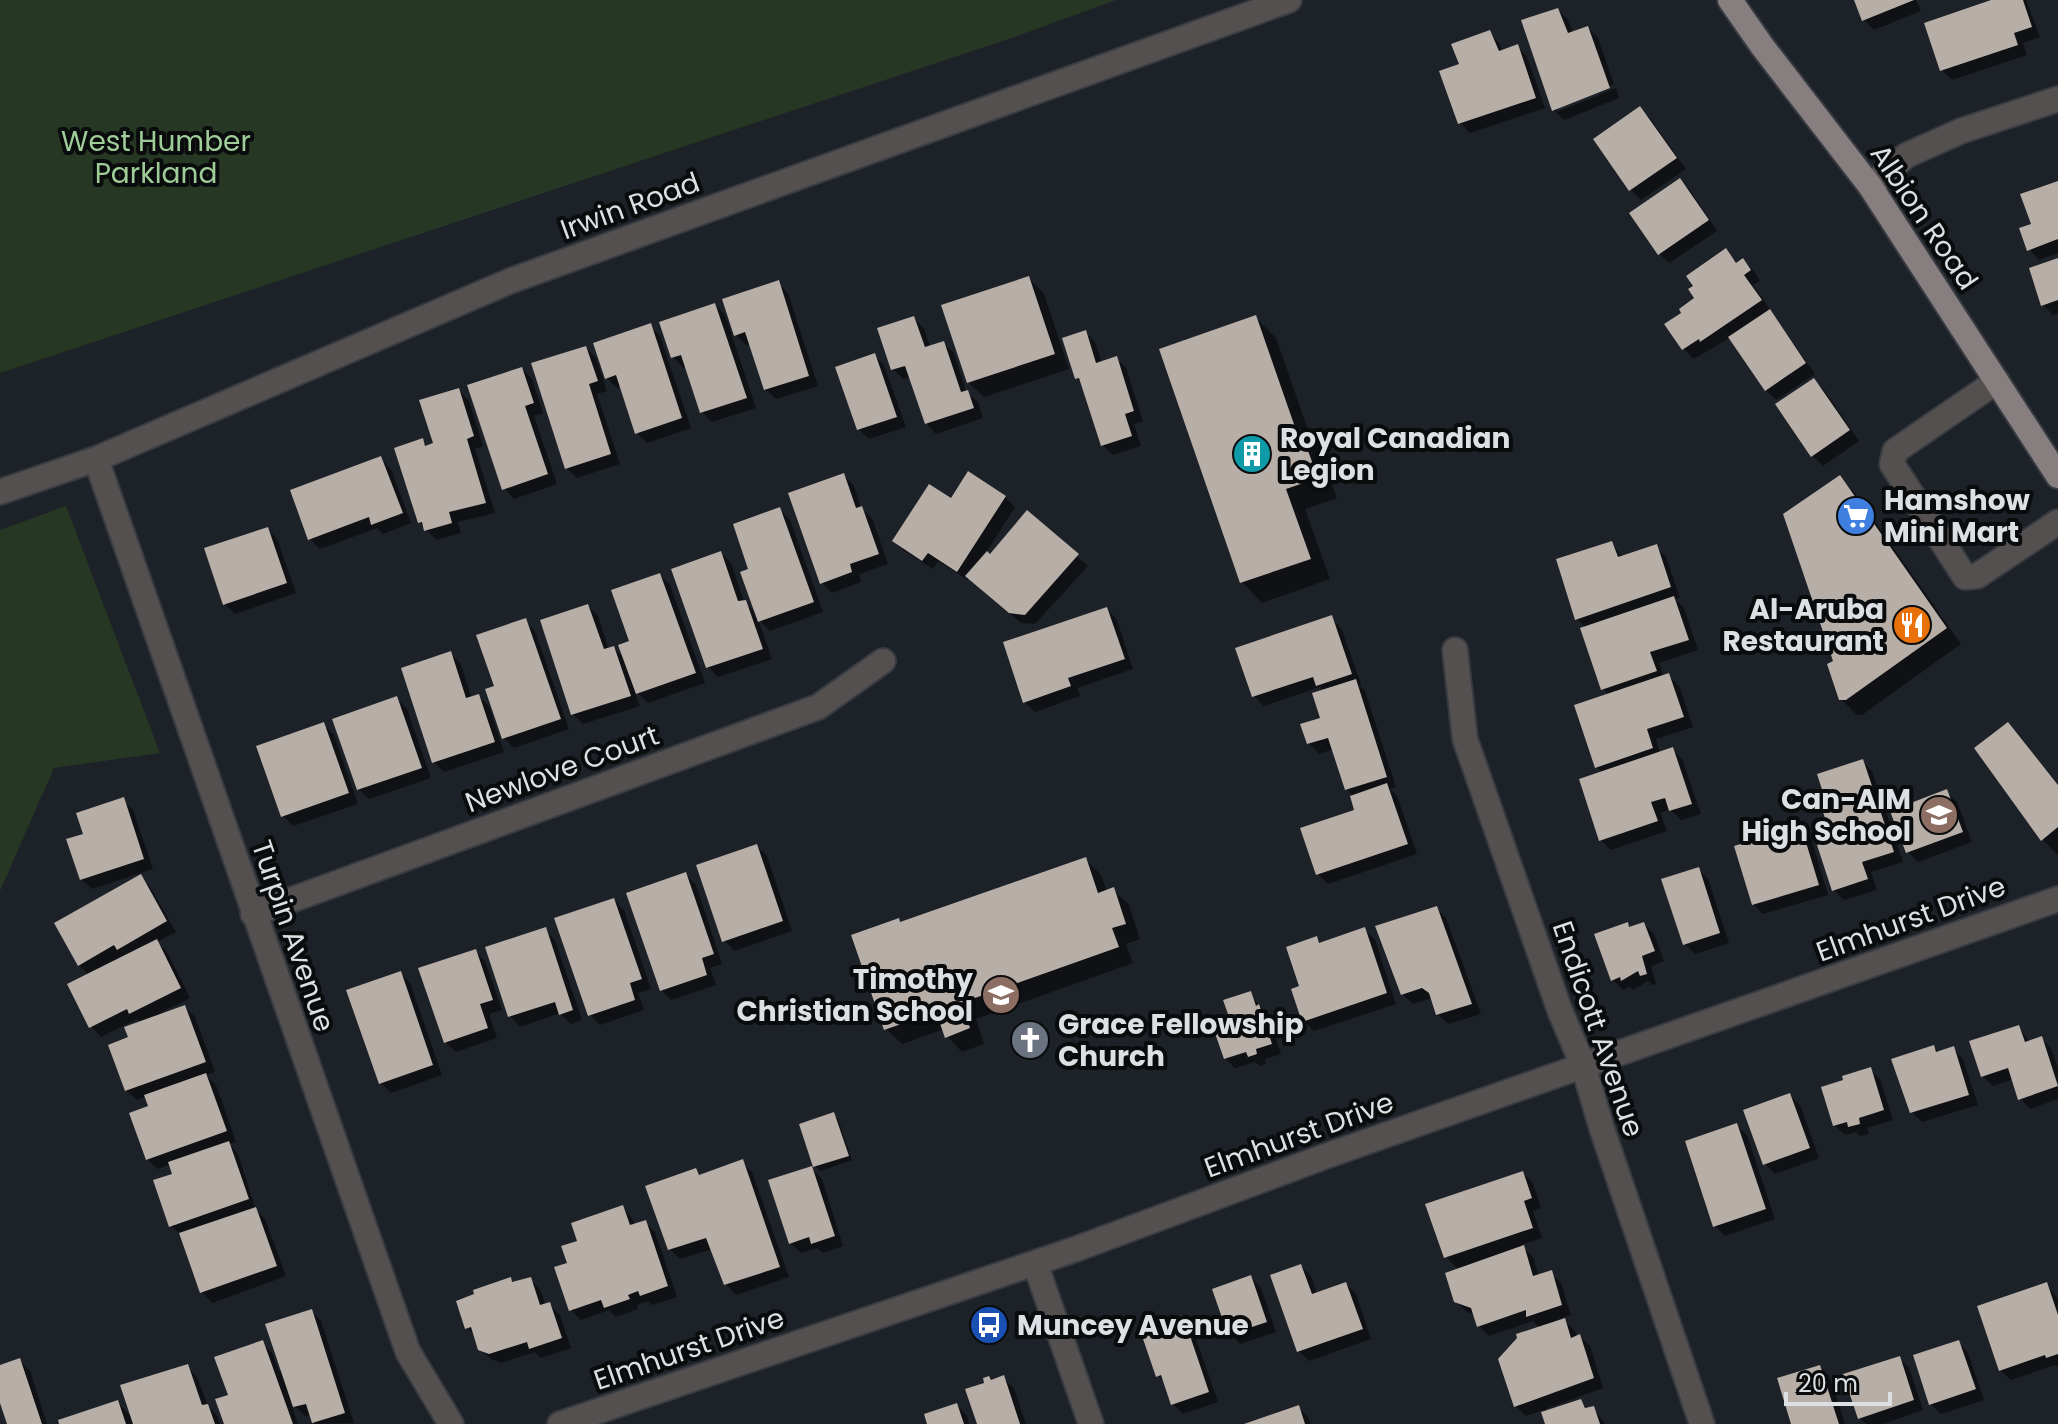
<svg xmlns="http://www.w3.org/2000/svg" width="2058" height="1424" font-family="Poppins,sans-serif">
<rect width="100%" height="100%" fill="#1d2128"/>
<path fill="#263723" d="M 0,0 L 1116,0 L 1012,38 L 0,373 Z
M 66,506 L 160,753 L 54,768 L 0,891 L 0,530 Z"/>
<path fill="#0007" d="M 1856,0 L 1916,0 L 1921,11 L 1874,30 L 1864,20 Z
M 1997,0 L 2026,0 L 2040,37 L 2023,43 L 2027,55 L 1952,80 L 1942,70 Z
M 1558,10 L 1568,20 L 1573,33 L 1588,28 L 1598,38 L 1614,84 L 1557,107 L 1557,112 L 1616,88 L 1619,98 L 1564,120 L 1554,110 Z
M 1489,33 L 1499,43 L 1503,51 L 1517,46 L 1527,57 L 1545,108 L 1470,133 L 1460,123 L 1461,66 Z
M 1640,108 L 1650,118 L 1686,169 L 1641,200 L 1631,190 Z
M 1680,180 L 1690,190 L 1717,231 L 1669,263 L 1659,253 Z
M 2058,183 L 2058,253 L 2039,260 L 2029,249 L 2033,225 Z
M 1726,250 L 1738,264 L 1743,260 L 1753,270 L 1760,281 L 1753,285 L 1815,374 L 1776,400 L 1766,390 L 1731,337 L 1694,359 L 1684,349 L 1684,313 L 1697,298 Z
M 2058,260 L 2058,313 L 2053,315 L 2043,305 Z
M 1029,278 L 1044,294 L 1069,369 L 984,397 L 968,382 Z
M 778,283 L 788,293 L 818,386 L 776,399 L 765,389 L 750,344 L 746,345 L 736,335 Z
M 715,305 L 725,315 L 756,408 L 712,422 L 702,412 L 687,366 L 683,368 L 673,357 Z
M 914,318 L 924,329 L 930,347 L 943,343 L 954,353 L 966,392 L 978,402 L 983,418 L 936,434 L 926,423 L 911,377 L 903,379 L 893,369 Z
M 1256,318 L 1276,338 L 1313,444 L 1320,452 L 1337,498 L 1305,509 L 1330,579 L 1262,603 L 1242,582 L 1162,350 Z
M 650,325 L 660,336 L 691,428 L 647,443 L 637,433 L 621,386 L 617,388 L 607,378 Z
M 1085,332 L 1095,342 L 1102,363 L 1116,358 L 1126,368 L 1143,421 L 1134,424 L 1141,446 L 1113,455 L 1102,445 L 1084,385 L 1077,378 Z
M 586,348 L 596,358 L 607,391 L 597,394 L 620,464 L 577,478 L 567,468 Z
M 874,355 L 884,365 L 906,427 L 869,439 L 859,429 Z
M 522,369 L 532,379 L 543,413 L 534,416 L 557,484 L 514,499 L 504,488 Z
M 1814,380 L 1824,390 L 1859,441 L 1823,466 L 1813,456 L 1778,405 Z
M 459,390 L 469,401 L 483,446 L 475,449 L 495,513 L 458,522 L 461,533 L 436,540 L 420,522 L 422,441 L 428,447 L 435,445 Z
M 381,459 L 391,469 L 411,523 L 383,534 L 377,528 L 320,549 L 310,539 Z
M 844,475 L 854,486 L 861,508 L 872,518 L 888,564 L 859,574 L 861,582 L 832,593 L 822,583 Z
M 1840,478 L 1855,493 L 1961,644 L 1862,715 L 1857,715 L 1841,699 L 1835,662 Z
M 1005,497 L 1015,507 L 986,553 L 990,557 L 1027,513 L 1088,566 L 1035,624 L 1021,623 L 969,578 L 968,580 L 938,561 L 933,569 L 904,551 L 894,541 L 951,501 Z
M 780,510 L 790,520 L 823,612 L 770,631 L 758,619 L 772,659 L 718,677 L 708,667 L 721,553 L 731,563 L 744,602 L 757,614 L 751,571 Z
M 267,529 L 277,539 L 296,593 L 235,614 L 225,604 Z
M 1612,543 L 1623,558 L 1656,547 L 1666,557 L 1680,598 L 1675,599 L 1684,608 L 1698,650 L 1659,663 L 1664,677 L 1669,676 L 1679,686 L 1693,727 L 1656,739 L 1660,753 L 1672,749 L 1682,759 L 1701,814 L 1681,820 L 1670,809 L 1660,813 L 1667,831 L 1611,850 L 1601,840 L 1603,773 L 1597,767 L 1610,696 L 1603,689 L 1586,628 L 1577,619 Z
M 660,575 L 670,585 L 705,683 L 648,703 L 634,690 L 640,706 L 583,724 L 573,714 L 588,606 L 598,616 L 609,650 L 614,648 L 626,660 Z
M 1107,609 L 1117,620 L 1133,669 L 1077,688 L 1080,696 L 1035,712 L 1025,702 Z
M 1331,618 L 1341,628 L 1361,684 L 1359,685 L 1365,691 L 1396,787 L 1390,789 L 1397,796 L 1417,854 L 1328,884 L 1318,874 L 1357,811 L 1352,795 L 1347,789 L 1334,749 L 1319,754 L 1309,743 L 1323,720 L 1324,691 L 1320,687 L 1264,706 L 1254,696 Z
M 525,621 L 535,631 L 569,729 L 514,748 L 504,738 L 496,687 Z
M 450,653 L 460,663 L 472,698 L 478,696 L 489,706 L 504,752 L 444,772 L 434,762 Z
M 397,699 L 407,709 L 431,778 L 369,799 L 359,789 Z
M 2008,724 L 2058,784 L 2058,855 L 2042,839 Z
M 324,725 L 334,735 L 358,804 L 293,826 L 283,816 Z
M 1862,761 L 1872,771 L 1903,862 L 1871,872 L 1877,890 L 1844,900 L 1834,890 L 1835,840 L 1830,806 Z
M 1947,792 L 1957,802 L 1972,842 L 1918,862 L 1908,852 Z
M 123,800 L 133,810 L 153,869 L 92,889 L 81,879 L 85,835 Z
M 1801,828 L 1811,838 L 1828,895 L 1763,914 L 1753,904 Z
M 757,846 L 767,856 L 792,931 L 734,951 L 724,940 Z
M 1085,859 L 1101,875 L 1107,892 L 1113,890 L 1129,905 L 1140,939 L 1126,944 L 1133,963 L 976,1019 L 984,1044 L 962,1052 L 947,1036 L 944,1029 L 902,1044 L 886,1029 L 902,924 Z
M 1698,869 L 1708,879 L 1729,943 L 1695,954 L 1685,944 Z
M 686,875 L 696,885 L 722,964 L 710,968 L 716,985 L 671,1000 L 661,990 Z
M 140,877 L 150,887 L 176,932 L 157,942 L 167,952 L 190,998 L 162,1012 L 164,1015 L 185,1007 L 195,1017 L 215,1072 L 206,1075 L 216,1085 L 236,1142 L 229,1144 L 238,1154 L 256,1210 L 265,1219 L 286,1276 L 212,1303 L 202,1292 L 182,1236 L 171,1226 L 174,1175 L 171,1164 L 158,1169 L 147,1159 L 151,1107 L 147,1096 L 137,1100 L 126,1090 L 141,1023 L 137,1019 L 101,1037 L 91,1026 L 89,975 L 79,965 Z
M 614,900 L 624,910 L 651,989 L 638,993 L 644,1010 L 600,1025 L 590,1015 Z
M 1436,908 L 1446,918 L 1481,1014 L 1448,1024 L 1438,1014 L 1432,998 L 1413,1004 L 1402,994 Z
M 1627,924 L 1632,929 L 1644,924 L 1654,934 L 1664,961 L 1651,966 L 1656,984 L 1652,985 L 1648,981 L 1633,990 L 1630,987 L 1623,990 L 1613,980 Z
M 545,930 L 555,940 L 582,1020 L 571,1024 L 560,1013 L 520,1027 L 510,1016 L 488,949 Z
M 1365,930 L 1375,940 L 1396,1004 L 1314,1031 L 1304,1021 L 1302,988 L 1316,939 L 1322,944 Z
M 475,951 L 485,961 L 502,1010 L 489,1014 L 497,1038 L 456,1052 L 445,1042 Z
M 400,973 L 410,983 L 442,1075 L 391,1093 L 381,1083 Z
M 1250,994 L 1269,1017 L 1281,1054 L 1265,1059 L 1266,1064 L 1260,1066 L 1255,1062 L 1235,1068 L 1225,1058 L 1230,1015 Z
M 2018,1027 L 2030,1042 L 2041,1038 L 2051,1048 L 2058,1068 L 2058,1099 L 2030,1109 L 2020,1098 L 2014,1079 L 1993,1086 L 1983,1076 Z
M 1933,1047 L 1939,1053 L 1953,1049 L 1963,1059 L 1978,1105 L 1922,1122 L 1912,1112 Z
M 1870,1069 L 1880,1079 L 1893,1120 L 1867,1128 L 1869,1134 L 1860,1136 L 1856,1132 L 1845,1135 L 1835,1125 Z
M 1789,1095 L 1800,1105 L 1819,1158 L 1775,1174 L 1765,1164 Z
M 833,1114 L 838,1119 L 852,1160 L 820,1171 L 815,1166 Z
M 1736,1125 L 1747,1135 L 1775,1219 L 1725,1236 L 1715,1226 Z
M 742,1162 L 752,1172 L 789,1277 L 736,1295 L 726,1284 L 712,1249 L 680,1259 L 670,1249 L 696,1171 L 701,1176 Z
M 811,1168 L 822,1179 L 843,1246 L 823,1253 L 817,1248 L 801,1253 L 790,1243 Z
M 1523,1173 L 1533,1183 L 1541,1208 L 1533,1211 L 1542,1238 L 1521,1245 L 1533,1257 L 1539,1276 L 1551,1273 L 1561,1283 L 1571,1315 L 1562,1318 L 1575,1331 L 1577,1337 L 1579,1336 L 1590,1346 L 1603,1388 L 1546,1409 L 1547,1412 L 1581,1402 L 1589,1409 L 1593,1408 L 1605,1424 L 1547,1424 L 1543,1410 L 1526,1416 L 1516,1406 L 1540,1328 L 1533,1321 L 1489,1336 L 1479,1326 L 1475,1314 L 1467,1312 L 1456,1301 L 1459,1270 L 1446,1257 L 1428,1205 Z
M 622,1208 L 632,1218 L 635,1226 L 645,1222 L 655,1232 L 677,1297 L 652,1305 L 647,1301 L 637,1305 L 638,1309 L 616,1317 L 609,1310 L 581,1320 L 571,1310 L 570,1264 L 579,1242 Z
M 1301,1266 L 1311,1276 L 1317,1294 L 1346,1284 L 1356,1294 L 1371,1339 L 1309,1361 L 1299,1351 Z
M 1251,1277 L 1261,1288 L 1276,1332 L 1240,1344 L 1230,1334 Z
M 510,1279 L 515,1284 L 530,1279 L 540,1289 L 546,1306 L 550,1305 L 560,1315 L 571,1348 L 541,1358 L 535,1352 L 501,1363 L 491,1359 L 480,1349 L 476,1336 L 467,1328 Z
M 2046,1284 L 2058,1299 L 2058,1367 L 2055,1365 L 2011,1380 L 2000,1370 Z
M 311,1311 L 321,1321 L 354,1423 L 315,1424 L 311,1415 L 305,1416 L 290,1401 L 298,1424 L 226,1424 L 230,1396 L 262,1343 L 272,1353 L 279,1371 L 283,1370 Z
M 1182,1317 L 1192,1327 L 1218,1402 L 1183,1414 L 1173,1404 L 1166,1383 L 1158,1376 Z
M 1958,1342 L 1968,1353 L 1984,1400 L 1941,1414 L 1931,1404 Z
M 1899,1358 L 1909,1368 L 1923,1410 L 1883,1424 L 1866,1424 L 1860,1418 Z
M 20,1361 L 30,1371 L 47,1424 L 9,1424 L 0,1396 L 0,1367 Z
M 187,1366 L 197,1377 L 208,1406 L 218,1417 L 220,1424 L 61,1424 L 117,1402 L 133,1418 Z
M 1820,1367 L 1830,1377 L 1845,1424 L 1794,1424 Z
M 1003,1378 L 1014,1388 L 1026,1424 L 979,1424 L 992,1382 Z
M 957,1405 L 967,1416 L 969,1424 L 929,1424 Z
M 1298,1407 L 1308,1417 L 1311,1424 L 1249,1424 Z"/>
<path fill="#b6aea7" d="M 1854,0 L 1914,0 L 1862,21 Z
M 1991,0 L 2023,0 L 2032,27 L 2014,33 L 2018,45 L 1940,71 L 1924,23 Z
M 1558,8 L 1568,33 L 1588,26 L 1610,88 L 1552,111 L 1521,20 Z
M 1490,30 L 1499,51 L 1518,44 L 1536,98 L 1458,124 L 1439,71 L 1459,64 L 1451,44 Z
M 1640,106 L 1677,158 L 1629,191 L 1593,139 Z
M 1680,178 L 1709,220 L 1658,255 L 1629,213 Z
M 2058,181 L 2058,239 L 2027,251 L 2019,228 L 2031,224 L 2020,194 Z
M 1726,248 L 1736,263 L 1743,258 L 1751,270 L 1744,275 L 1762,300 L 1700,342 L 1699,339 L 1682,350 L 1664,324 L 1681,313 L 1679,309 L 1694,298 L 1688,289 L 1693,286 L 1686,276 Z
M 2058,258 L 2058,300 L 2041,306 L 2029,268 Z
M 1029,276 L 1055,354 L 967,383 L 941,305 Z
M 779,280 L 809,376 L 764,390 L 745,332 L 734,336 L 722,299 Z
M 715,303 L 747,398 L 700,413 L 681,355 L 671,358 L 659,322 Z
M 1770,309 L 1806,363 L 1765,391 L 1728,337 Z
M 1256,315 L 1296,430 L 1300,429 L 1318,478 L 1286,489 L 1311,559 L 1240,583 L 1159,349 Z
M 914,316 L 925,347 L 944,341 L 961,392 L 968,390 L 974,408 L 925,424 L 905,366 L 891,370 L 877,328 Z
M 651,323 L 682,418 L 635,434 L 616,375 L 605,379 L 593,343 Z
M 1086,330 L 1096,363 L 1117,356 L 1134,411 L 1125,414 L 1132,436 L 1101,446 L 1079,378 L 1075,379 L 1062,338 Z
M 586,346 L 598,381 L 589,384 L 611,454 L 565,469 L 531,363 Z
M 875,353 L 897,417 L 857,430 L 835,367 Z
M 522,367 L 534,403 L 525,406 L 548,474 L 502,490 L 467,385 Z
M 1814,378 L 1850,430 L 1811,457 L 1775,404 Z
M 459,388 L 474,436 L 467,439 L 486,503 L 449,512 L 452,523 L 424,531 L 422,522 L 418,523 L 394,448 L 423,438 L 425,446 L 433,443 L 419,400 Z
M 381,456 L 403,513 L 371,525 L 369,517 L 308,540 L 290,490 Z
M 968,471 L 1006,496 L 957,572 L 928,553 L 922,561 L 892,541 L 929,484 L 951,498 Z
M 844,473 L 856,508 L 862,506 L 879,554 L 850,564 L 852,572 L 820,584 L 788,493 Z
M 1840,475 L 1947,628 L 1846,700 L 1839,700 L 1827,664 L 1833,661 L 1783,514 Z
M 780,507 L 814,602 L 758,622 L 740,572 L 748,569 L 733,524 Z
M 1027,510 L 1079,554 L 1025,615 L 1009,613 L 965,576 L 987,551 L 990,554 Z
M 268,527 L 287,583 L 223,605 L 204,548 Z
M 1612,541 L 1618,557 L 1657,544 L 1671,587 L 1575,620 L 1556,559 Z
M 721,551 L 738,601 L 746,600 L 763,649 L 706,668 L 671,569 Z
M 660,573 L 696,673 L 636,694 L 618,645 L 629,641 L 611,590 Z
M 1674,596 L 1689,640 L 1650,652 L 1657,671 L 1601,690 L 1580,628 Z
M 588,604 L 604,649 L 614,646 L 631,696 L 571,715 L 540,620 Z
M 1107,607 L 1125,659 L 1068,678 L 1071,686 L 1023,703 L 1003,642 Z
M 1332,615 L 1352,674 L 1316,686 L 1313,677 L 1252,697 L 1235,648 Z
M 526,618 L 561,719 L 502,739 L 485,689 L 494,686 L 476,635 Z
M 451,651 L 466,698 L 479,694 L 495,742 L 432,763 L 401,668 Z
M 1669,673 L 1684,717 L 1647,729 L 1653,748 L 1595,768 L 1574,705 Z
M 1356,679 L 1387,777 L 1345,790 L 1328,738 L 1307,744 L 1300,724 L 1320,718 L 1312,693 Z
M 397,696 L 422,768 L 357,790 L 332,719 Z
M 324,722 L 349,793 L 281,817 L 256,746 Z
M 2008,722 L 2058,785 L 2058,827 L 2041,841 L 1974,748 Z
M 1673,747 L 1692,804 L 1669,811 L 1665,798 L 1651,802 L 1658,821 L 1599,841 L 1579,779 Z
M 1863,759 L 1894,852 L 1862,862 L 1868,879 L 1832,891 L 1817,845 L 1832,839 L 1821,806 L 1827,805 L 1817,774 Z
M 1387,783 L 1408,844 L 1316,875 L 1300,828 L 1354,810 L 1350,796 Z
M 1947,789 L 1963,832 L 1906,853 L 1890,811 Z
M 124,797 L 144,859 L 80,880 L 66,839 L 83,834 L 76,813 Z
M 1801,826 L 1819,885 L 1752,905 L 1734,846 Z
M 757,844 L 783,921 L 722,942 L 696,865 Z
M 1086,857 L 1098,893 L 1114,887 L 1126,924 L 1112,928 L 1119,947 L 961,1003 L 970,1028 L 945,1038 L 936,1012 L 884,1030 L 851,935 L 899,918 L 900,922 Z
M 1699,867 L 1720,933 L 1683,945 L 1661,879 Z
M 686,872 L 714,954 L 702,958 L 707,975 L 660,991 L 626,893 Z
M 141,874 L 167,921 L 117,950 L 114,945 L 78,966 L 54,923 Z
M 614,898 L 642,979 L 630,983 L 635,1000 L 588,1016 L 554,918 Z
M 1437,906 L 1472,1004 L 1436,1015 L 1429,993 L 1422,988 L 1401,995 L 1375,926 Z
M 1628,922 L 1629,927 L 1644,922 L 1655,951 L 1642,956 L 1647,974 L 1640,976 L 1638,971 L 1621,981 L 1620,977 L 1611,981 L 1594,934 Z
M 546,927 L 573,1010 L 559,1015 L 555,1002 L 508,1017 L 485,947 Z
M 1365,927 L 1387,993 L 1302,1022 L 1291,989 L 1299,986 L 1286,947 L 1317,936 L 1319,943 Z
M 157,939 L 181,988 L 129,1014 L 127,1009 L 89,1028 L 67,984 Z
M 476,949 L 493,1000 L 480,1004 L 488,1028 L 444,1043 L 418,968 Z
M 401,971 L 433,1065 L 379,1084 L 346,990 Z
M 1251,991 L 1256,1006 L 1259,1004 L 1272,1044 L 1256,1049 L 1257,1054 L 1248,1057 L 1246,1052 L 1224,1059 L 1210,1019 L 1228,1014 L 1223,1000 Z
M 185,1005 L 206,1062 L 125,1091 L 108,1045 L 128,1037 L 124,1027 Z
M 2019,1025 L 2025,1042 L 2042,1036 L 2058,1086 L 2018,1100 L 2008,1068 L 1981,1077 L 1969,1041 Z
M 1934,1045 L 1936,1052 L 1954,1046 L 1969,1095 L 1910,1113 L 1891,1059 Z
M 1871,1067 L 1884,1110 L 1859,1118 L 1860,1124 L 1848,1127 L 1847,1122 L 1833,1126 L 1821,1087 L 1843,1080 L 1842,1076 Z
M 206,1073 L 227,1131 L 146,1160 L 129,1113 L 148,1106 L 144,1095 Z
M 1790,1093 L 1810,1148 L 1763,1165 L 1743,1110 Z
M 834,1112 L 849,1156 L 813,1167 L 799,1124 Z
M 1737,1123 L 1766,1209 L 1713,1227 L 1685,1141 Z
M 229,1141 L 249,1199 L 169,1227 L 153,1180 L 172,1174 L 168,1162 Z
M 743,1159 L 780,1267 L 724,1285 L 706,1238 L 668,1250 L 645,1186 L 696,1168 L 699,1175 Z
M 812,1166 L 835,1236 L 811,1244 L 809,1237 L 789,1244 L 768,1180 Z
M 1523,1171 L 1532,1198 L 1524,1201 L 1533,1228 L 1444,1258 L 1425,1204 Z
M 623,1205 L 630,1225 L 646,1220 L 668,1286 L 640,1296 L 638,1291 L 628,1295 L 630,1299 L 604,1308 L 601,1300 L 569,1311 L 554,1267 L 567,1263 L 561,1246 L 577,1241 L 571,1223 Z
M 256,1207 L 277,1266 L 200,1293 L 179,1233 Z
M 1524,1245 L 1533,1276 L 1552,1270 L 1562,1305 L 1526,1317 L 1526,1310 L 1477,1327 L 1471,1308 L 1454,1302 L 1445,1273 Z
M 1301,1264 L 1312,1294 L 1346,1282 L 1363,1329 L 1297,1352 L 1270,1275 Z
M 1251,1275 L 1267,1322 L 1228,1335 L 1212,1289 Z
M 511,1277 L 512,1282 L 531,1277 L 540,1305 L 550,1302 L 562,1338 L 529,1349 L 527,1342 L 489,1354 L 478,1350 L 471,1327 L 465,1329 L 456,1301 L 474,1294 L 473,1290 Z
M 2047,1282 L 2058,1315 L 2058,1354 L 2046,1358 L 2045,1355 L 1999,1371 L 1977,1306 Z
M 312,1309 L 345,1413 L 312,1423 L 306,1404 L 293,1407 L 265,1324 Z
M 1183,1315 L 1209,1392 L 1171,1405 L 1161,1375 L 1156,1377 L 1140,1330 Z
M 1565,1318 L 1571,1338 L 1580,1334 L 1594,1378 L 1514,1407 L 1498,1359 L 1517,1338 L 1516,1334 Z
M 263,1340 L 293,1424 L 224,1424 L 215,1399 L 228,1395 L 214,1357 Z
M 1959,1340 L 1976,1389 L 1929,1405 L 1913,1355 Z
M 1900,1356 L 1914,1400 L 1858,1419 L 1843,1374 Z
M 20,1358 L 42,1424 L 7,1424 L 0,1403 L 0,1365 Z
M 188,1364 L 202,1405 L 208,1404 L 215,1424 L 133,1424 L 120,1385 Z
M 1820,1365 L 1839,1424 L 1791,1424 L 1777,1378 Z
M 1004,1375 L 1020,1424 L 977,1424 L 965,1389 L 984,1383 L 983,1378 L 989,1376 L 991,1380 Z
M 1581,1399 L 1585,1408 L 1594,1406 L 1600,1424 L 1545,1424 L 1541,1412 Z
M 118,1400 L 126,1424 L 59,1424 L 58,1420 Z
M 957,1403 L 964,1424 L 927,1424 L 924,1414 Z
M 1299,1405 L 1305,1424 L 1244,1424 Z"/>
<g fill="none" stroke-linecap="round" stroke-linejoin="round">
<g stroke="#383c42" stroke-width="28">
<path id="minor" d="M 1870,186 L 1907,155 L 1961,131 L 2058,99
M 1997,381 L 1895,451 L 1892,464 L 1965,577 L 1977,576 L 2058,522
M 96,459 L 408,1352 L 451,1424
M 0,492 L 96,459 L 510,281 L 1289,0
M 1455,650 L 1465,739 L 1560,1011 L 1583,1065 L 1602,1129 L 1702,1424
M 253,914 L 818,707 L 883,661
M 1035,1263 L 1091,1424
M 560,1424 L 1076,1249 L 1326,1156 L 2058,899"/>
</g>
<g stroke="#383c42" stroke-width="28">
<path id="major" d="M 1730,0 L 1762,46 L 1870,186 L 2058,476"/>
</g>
<use href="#minor" stroke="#545050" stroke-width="24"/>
<use href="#major" stroke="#877e7f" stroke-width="24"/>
</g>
<defs>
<g id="building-disc" transform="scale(2)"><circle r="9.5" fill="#0f9aa8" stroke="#090b0d"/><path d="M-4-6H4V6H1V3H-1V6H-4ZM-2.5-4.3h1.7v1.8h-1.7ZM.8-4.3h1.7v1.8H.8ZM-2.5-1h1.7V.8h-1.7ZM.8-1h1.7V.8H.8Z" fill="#fff"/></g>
<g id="supermarket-disc" transform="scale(2)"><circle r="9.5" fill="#3f7fe0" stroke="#090b0d"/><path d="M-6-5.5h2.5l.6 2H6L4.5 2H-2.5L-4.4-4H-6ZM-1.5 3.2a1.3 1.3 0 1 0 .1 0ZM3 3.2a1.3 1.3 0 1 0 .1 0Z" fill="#fff"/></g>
<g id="restaurant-disc" transform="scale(2)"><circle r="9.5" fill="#e8710a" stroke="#090b0d"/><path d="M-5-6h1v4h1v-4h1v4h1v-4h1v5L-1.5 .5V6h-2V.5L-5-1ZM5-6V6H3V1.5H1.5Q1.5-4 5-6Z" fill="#fff"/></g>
<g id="school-disc" transform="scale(2)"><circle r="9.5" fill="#8d6e63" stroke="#090b0d"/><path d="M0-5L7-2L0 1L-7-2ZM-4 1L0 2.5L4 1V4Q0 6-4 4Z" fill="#fff"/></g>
<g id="church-disc" transform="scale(2)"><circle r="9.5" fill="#6b7280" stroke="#090b0d"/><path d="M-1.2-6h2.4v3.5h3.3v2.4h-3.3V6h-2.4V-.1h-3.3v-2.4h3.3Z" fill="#fff"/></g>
<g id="bus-disc" transform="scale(2)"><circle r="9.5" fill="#1a4fb4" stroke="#090b0d"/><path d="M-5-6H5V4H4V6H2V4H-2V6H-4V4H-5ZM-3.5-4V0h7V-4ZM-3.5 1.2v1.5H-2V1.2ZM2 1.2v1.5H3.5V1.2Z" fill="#fff"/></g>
</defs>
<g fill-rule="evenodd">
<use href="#building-disc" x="1252" y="454"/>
<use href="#supermarket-disc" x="1856" y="516"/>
<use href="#restaurant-disc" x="1912" y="625"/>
<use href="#school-disc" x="1939" y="815"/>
<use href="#school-disc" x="1001" y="995"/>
<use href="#church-disc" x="1030" y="1040"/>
<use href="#bus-disc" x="989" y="1325"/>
</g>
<g text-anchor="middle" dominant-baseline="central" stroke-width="8" stroke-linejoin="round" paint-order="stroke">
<g font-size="28" fill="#9fcd98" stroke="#090b0d">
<text x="156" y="141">West Humber<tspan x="156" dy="32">Parkland</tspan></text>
</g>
<g font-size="28" fill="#dcdfe4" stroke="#090b0d">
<text transform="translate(630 206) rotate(-20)">Irwin Road</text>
<text transform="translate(1924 217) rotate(56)">Albion Road</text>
<text transform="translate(562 769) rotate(-20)">Newlove Court</text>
<text transform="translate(1911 919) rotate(-20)">Elmhurst Drive</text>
<text transform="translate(293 936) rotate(71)">Turpin Avenue</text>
<text transform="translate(1598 1029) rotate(71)">Endicott Avenue</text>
<text transform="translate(1299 1135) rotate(-20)">Elmhurst Drive</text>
<text transform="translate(689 1349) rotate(-19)">Elmhurst Drive</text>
</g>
<g font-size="28" font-weight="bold" fill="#dcdfe4" stroke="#090b0d" text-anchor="start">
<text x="1280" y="438">Royal Canadian<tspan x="1280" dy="32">Legion</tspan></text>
<text x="1884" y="500">Hamshow<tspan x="1884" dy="32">Mini Mart</tspan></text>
<text x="1884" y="609" text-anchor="end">Al-Aruba<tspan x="1884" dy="32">Restaurant</tspan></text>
<text x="1911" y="799" text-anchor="end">Can-AIM<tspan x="1911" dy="32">High School</tspan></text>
<text x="973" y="979" text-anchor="end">Timothy<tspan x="973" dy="32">Christian School</tspan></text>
<text x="1058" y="1024">Grace Fellowship<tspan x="1058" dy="32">Church</tspan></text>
<text x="1017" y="1325">Muncey Avenue</text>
</g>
</g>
<path d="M1786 1392v12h104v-12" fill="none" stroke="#dcdfe4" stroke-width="4"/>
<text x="1798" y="1392" font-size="24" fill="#dcdfe4" stroke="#090b0d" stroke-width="6" paint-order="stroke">20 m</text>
</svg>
